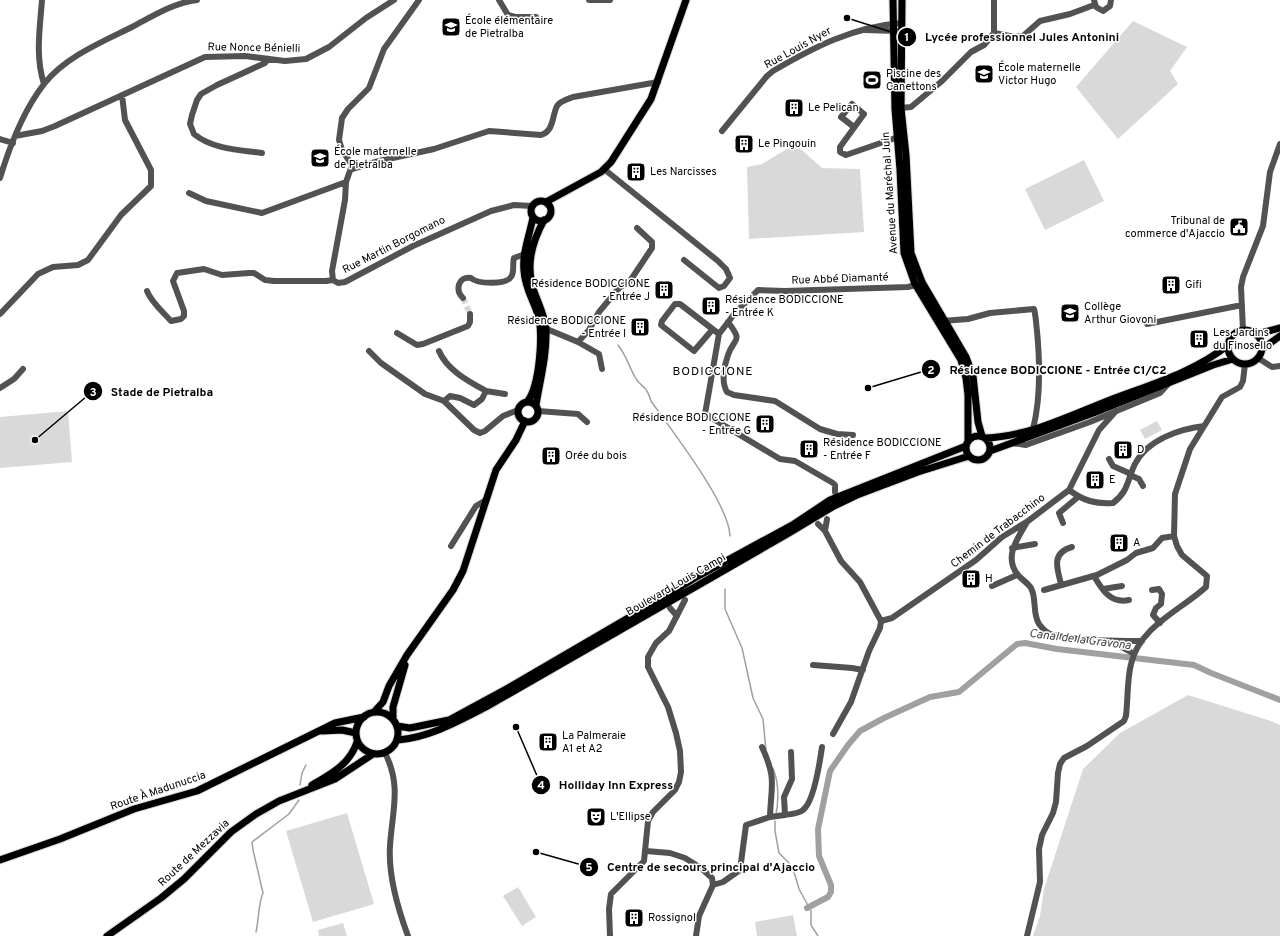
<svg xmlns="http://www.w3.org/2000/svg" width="1280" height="936" font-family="Overpass,sans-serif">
<rect width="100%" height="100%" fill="#fff"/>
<path fill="#d9d9d9" d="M 1133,21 L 1187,47 L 1170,71 L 1178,84 L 1118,139 L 1076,87 Z
M 795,144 L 822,168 L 860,169 L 864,232 L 749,239 L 747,167 L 762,164 Z
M 1084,160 L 1104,201 L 1045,230 L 1025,189 Z
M 68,411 L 72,462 L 0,468 L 0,417 Z
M 1157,421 L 1162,430 L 1145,439 L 1140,430 Z
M 1188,695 L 1271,721 L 1280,725 L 1280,936 L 1033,936 L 1040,916 L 1044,889 L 1083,769 L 1120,733 Z
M 347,813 L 374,904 L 313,922 L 286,831 Z
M 518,887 L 536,917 L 522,926 L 503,896 Z
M 793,915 L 797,936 L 757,936 L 755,922 Z
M 343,923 L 347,936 L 319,936 L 318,930 Z"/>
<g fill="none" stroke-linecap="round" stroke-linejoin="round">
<path stroke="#a0a0a0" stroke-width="1.5" d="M 618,345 C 626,355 629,366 635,377 C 641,389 646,383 651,401 C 671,430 729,503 730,536
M 725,589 L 725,609 L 742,648 L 753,698 L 763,719 L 766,751
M 773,768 C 779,783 779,798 776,815
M 300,785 L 302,773 L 306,765
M 775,821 L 775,831 L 779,853 L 789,863 L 795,875 L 799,889 L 811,911 L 811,925 L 818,936
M 256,932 C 259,919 258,905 263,893 L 253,850 L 252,842 L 289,814 L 299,800"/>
<path stroke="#a0a0a0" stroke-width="6" d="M 807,908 L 828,897 L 831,892 L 831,885 L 819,856 L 818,829 L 830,771 L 848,745 L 860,731 L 884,718 L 930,697 L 959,692 L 1017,644 L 1025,643 L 1057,649 L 1194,665 L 1211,673 L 1280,700"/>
<path stroke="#d9d9d9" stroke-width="6" stroke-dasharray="6 3" stroke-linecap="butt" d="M 463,298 L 470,314"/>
<g stroke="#dbdbdb" stroke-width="9">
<path id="major" d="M 893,0 L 895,109 L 900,170 L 904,253 L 915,284 L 961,360 L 966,378 L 968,395 L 968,440
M 902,0 L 901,108 L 906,155 L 911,253 L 922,282 L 966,357 L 973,376 L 978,422 L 982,436
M531 211a10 10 0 1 1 20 0a10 10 0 1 1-20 0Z
M 546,202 L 601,172 L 611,162 L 651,99 L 686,0
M1228 347a17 17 0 1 1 34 0a17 17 0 1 1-34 0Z
M 1257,334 L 1280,328
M 1262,349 L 1280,336
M 527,402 C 540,386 544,330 537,312 C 532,298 525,287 524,271 C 522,253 530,234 533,217
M518 412a10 10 0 1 1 20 0a10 10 0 1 1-20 0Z
M 536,405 C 540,380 547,355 546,329 C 545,317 539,305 535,294 C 525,268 531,244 544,220
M966 448a12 12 0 1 1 24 0a12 12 0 1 1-24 0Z
M 986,438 C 1030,436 1069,416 1110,400 C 1149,385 1195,372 1228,345
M 990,451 L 1096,412 L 1213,365 L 1233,359
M356 733a21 21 0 1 1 42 0a21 21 0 1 1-42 0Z
M 374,712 L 383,702 L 389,686 L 407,655 L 453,590 L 463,571 L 496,470 L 516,440 L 525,421
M 393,719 L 393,707 L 405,665
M 397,726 L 410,728 L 449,720 L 508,688 L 671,593 L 693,579 L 794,524 L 830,500 L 966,446
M 322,731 L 342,730 L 356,733
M 398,740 C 430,737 457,722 486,707 L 789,533 L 834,506 L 857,495 L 918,472 L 969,456
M 312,785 C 331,774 350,764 357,742
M 0,860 L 60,839 L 134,809 L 197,791 L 335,723 L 364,717
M 107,936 L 161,898 L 184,879 L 231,832 L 256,814 L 279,801 L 335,779 L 373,754"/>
</g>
<path stroke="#525252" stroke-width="6" d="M 42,0 C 40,27 35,57 44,84
M 419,0 L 384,49 L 369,88 L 348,109 L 342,118 L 339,140 L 342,150 L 352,165 L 346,182 L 345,200 L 332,271 L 333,280 L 338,283 L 345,282 L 413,246 L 491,211 L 514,205 L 532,206
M 499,0 L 508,15 L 515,17 L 536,17
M 589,0 L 610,0
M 1094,0 L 1096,7 L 1103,11 L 1110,6 L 1111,0
M 864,30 L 897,31
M 994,33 L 1015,37 L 1023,36 L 1040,21 L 1070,14 L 1094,5
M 901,108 L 911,107 L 942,81 L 971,52 L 984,45 L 994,33 L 994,0
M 854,127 L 841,117 L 852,104 L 864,114 L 840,147 L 840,152 L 846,155 L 901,136
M 722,131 L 767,76 L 773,71 C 814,47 853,27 901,23
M 15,136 L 42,131 L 55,126 L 205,57 L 245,56 L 285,61 L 306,59 L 329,47 L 366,18 L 394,0
M 0,139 L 13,143
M 262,153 C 239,150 212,149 194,134 L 190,124 L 192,115 L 197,100 L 201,94 L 217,85 L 265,63 L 268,59
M 352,169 L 379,161 L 434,149 L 489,131 L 541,135 C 554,131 552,116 557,106 C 560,101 568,99 573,97 L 658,82
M 604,169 L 718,261 L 726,269 L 730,278 L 724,286 L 719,288 L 684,260
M 0,178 C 10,145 23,111 44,84 C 65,57 102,42 132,27 C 153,16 173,3 197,0
M 189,193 L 206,201 L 262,213 L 346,182
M 147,291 C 151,302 163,312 171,321 L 181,319 L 184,316 L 184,311 L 173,281 L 177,273 L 204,269 L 222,275 L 249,273 L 254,273 L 265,280 L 274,281 L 326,281 L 333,280
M 463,298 C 455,290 458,276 471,278 C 477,284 506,285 511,277 C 515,272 512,264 514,258 L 525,254
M 0,314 L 38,274 L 53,267 L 78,265 L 88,260 L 121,215 L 151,186 L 151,170 L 125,120 L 122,95
M 942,321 L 968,319 L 990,313 L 1034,309 C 1036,316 1036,324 1037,331 C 1040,363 1041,398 1033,429
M 728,322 C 744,343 734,337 728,355 C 724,366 721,382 727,392 L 734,395 L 775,401 L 820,429 L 837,434 L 853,435
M 1147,324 L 1242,305
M 542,327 L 578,342 L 599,354 L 602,369
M 712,330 L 694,351 L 661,325 L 662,321 L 675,304 L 680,304 L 719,334
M 1243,330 L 1241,287 L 1243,277 L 1263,226 L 1270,172 L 1280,144
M 397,333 L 417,345 L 423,344 L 468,326 L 470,322 L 470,314
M 578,342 L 589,330 L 599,312 L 619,288 L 630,281 L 652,248 L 652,242 L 637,228
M 369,351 L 381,363 L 425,394 L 444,401 L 474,430 L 480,433 L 485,431 L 503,416 L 518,410
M 439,351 C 447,370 468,381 486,391 L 482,399 L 474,405 L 460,398 L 450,396 L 444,401
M 1258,358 L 1272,367 L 1280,366
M 0,388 L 14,379 L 23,369
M 486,391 L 505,394
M 538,411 L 578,414 L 587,422
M 1012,443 L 1026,445 L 1090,422 L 1160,393 L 1169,383
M 1109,459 L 1113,466 L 1131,474
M 1130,475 L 1139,479 L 1143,486
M 1069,490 C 1084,501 1095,504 1113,503 C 1129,491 1127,480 1135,464 C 1147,440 1179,429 1204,426
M 835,492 L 835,485 L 833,483 L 795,461 L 780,459 L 705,414 L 719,334 L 735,313 L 758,290 L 785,291 L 908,287 L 919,284
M 1027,522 C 1018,538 1003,557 1018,575 C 1022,580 1028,583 1031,588 C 1037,599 1032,613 1039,624 C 1042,628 1048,634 1053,635 C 1080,641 1115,641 1142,641
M 1063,523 L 1059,513 L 1078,497
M 818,524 L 825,531 L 841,561 L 860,582 L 881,621 L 880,628 L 869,651 L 851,702 L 833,734
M 825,531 L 827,519
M 451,546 L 476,506 L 486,500
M 1012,548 L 1035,544
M 1094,576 C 1102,590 1111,604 1129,600
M 1061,584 C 1057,568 1051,553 1072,547
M 992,586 L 1017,575
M 1103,589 L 1122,586
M 1044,590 L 1097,575 L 1127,560 L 1136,553 L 1153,548 L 1162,538 L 1174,536
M 1152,590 L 1159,589 L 1162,594 L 1161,604 L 1156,608 L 1153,615 L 1160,623
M 670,608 L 677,616
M 881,621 L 892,618 L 976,560 L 1002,537 L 1028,521 L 1069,490 L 1099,430 L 1116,411
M 1111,641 L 1134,654
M 813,665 L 852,668 L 863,670
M 385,753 C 402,786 392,812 390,846 C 388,876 398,909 408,936
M 785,815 C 790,814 798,814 803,810 C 814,802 820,761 822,747
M 770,817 L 785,815 L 784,797 L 792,779 L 791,752
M 646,851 L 670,853 L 685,858 L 701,868 L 712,878 L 713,885 L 699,916 L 696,936
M 713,885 L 723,882 L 740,870 L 746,825 L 770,817 C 771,784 777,780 762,747
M 610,936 L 609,909 L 611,894 L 644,861 L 648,821 L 653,812 L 675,790 L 679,782 L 681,772 L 680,751 L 676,733 L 668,707 L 648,667 L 648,657 L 656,643 L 669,631 L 685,600
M 1027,936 L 1040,882 L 1039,849 L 1042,835 L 1053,813 L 1056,802 L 1058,773 L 1060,764 L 1064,758 L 1087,746 L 1124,721 L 1126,716 C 1128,699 1127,680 1131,664 C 1139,627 1181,610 1206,587 L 1207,576 L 1182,555 L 1177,546 L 1174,536 L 1175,494 L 1190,449 L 1222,397 L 1240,387 L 1243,381 L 1245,364"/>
<use href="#major" stroke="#000" stroke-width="7"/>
</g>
<defs>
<g id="school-square" transform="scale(1)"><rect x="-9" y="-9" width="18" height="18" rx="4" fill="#000" stroke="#fff"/><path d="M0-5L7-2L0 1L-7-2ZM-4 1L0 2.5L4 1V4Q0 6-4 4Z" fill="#fff"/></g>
<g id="stadium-square" transform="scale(1)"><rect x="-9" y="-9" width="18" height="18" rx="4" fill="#000" stroke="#fff"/><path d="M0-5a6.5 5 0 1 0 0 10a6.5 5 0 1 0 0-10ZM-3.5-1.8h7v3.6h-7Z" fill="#fff"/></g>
<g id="building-square" transform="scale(1)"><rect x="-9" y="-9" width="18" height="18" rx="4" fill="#000" stroke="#fff"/><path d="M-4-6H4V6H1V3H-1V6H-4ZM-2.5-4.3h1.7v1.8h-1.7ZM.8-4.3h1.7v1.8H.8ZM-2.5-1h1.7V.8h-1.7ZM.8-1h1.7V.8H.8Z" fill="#fff"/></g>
<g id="civic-square" transform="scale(1)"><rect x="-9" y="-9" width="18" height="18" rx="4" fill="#000" stroke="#fff"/><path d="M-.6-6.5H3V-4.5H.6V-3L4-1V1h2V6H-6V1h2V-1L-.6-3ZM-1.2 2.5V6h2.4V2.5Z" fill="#fff"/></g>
<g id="theatre-square" transform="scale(1)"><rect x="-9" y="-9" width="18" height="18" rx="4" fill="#000" stroke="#fff"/><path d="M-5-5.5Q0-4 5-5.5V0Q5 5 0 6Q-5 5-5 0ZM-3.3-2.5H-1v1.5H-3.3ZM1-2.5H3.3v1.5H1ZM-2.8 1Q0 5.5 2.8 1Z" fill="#fff"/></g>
</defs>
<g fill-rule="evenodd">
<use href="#school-square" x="451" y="27"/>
<use href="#school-square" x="984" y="74"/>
<use href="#stadium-square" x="872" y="80"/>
<use href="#building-square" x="794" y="108"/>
<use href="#building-square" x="744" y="144"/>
<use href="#school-square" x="320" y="158"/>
<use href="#building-square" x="636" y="172"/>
<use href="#civic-square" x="1239" y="227"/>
<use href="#building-square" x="1171" y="285"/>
<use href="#building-square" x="664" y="290"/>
<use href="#building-square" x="711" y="306"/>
<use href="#school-square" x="1070" y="313"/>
<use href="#building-square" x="640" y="327"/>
<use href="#building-square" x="1199" y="339"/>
<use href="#building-square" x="765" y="424"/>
<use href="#building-square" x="809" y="449"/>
<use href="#building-square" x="1123" y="450"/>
<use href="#building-square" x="551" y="456"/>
<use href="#building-square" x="1095" y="480"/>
<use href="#building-square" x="1119" y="543"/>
<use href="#building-square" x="971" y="579"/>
<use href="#building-square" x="548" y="742"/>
<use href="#theatre-square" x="596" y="817"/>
<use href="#building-square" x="634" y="918"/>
</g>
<g text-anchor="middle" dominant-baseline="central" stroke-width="3" stroke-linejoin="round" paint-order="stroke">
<g font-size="11" fill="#000" stroke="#fff" text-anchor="start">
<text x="465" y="21">École élémentaire<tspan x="465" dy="13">de Pietralba</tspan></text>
<text x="998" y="68">École maternelle<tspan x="998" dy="13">Victor Hugo</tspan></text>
<text x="886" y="74">Piscine des<tspan x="886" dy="13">Canettons</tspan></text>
<text x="808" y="108">Le Pelican</text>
<text x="758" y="144">Le Pingouin</text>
<text x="334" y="152">École maternelle<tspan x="334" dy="13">de Pietralba</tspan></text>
<text x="650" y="172">Les Narcisses</text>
<text x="1225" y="221" text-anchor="end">Tribunal de<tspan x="1225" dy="13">commerce d'Ajaccio</tspan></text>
<text x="650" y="284" text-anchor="end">Résidence BODICCIONE<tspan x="650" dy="13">- Entrée J</tspan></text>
<text x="1185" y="285">Gifi</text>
<text x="725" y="300">Résidence BODICCIONE<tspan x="725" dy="13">- Entrée K</tspan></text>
<text x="1084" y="307">Collège<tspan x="1084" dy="13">Arthur Giovoni</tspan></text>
<text x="626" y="321" text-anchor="end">Résidence BODICCIONE<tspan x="626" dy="13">- Entrée I</tspan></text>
<text x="1213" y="333">Les Jardins<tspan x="1213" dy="13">du Finosello</tspan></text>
<text x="751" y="418" text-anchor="end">Résidence BODICCIONE<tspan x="751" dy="13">- Entrée G</tspan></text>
<text x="823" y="443">Résidence BODICCIONE<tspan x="823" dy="13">- Entrée F</tspan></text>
<text x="1137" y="450">D</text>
<text x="565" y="456">Orée du bois</text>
<text x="1109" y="480">E</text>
<text x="1133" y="543">A</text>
<text x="985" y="579">H</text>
<text x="562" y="736">La Palmeraie<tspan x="562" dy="13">A1 et A2</tspan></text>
<text x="610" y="817">L'Ellipse</text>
<text x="648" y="918">Rossignol</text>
</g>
<g font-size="11" fill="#000" stroke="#fff">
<text transform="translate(254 48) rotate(1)">Rue Nonce Bénielli</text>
<text transform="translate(798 48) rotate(-29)">Rue Louis Nyer</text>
<text transform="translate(890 193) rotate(-94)">Avenue du Maréchal Juin</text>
<text transform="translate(394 245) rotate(-27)">Rue Martin Borgomano</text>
<text transform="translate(840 279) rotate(-2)">Rue Abbé Diamanté</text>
<text transform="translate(998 531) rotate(-37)">Chemin de Trabacchino</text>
<text transform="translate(676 585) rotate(-30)">Boulevard Louis Campi</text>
<text transform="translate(158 791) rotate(-19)">Route À Madunuccia</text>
<text transform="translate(194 853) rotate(-43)">Route de Mezzavia</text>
</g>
<g font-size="12" letter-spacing="1" fill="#000" stroke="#fff">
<text x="713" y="372">BODICCIONE</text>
</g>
<g font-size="12" font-style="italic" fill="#414141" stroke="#fff">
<text transform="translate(1080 640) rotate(7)">Canal de la Gravona</text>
</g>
</g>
<path fill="none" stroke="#000" stroke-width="1.5" d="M847 18L907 37M868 388L931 369M35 440L93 391M516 727L541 785M536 852L589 867"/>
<g fill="#000" stroke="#fff" stroke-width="1.5">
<circle cx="847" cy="18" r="4"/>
<circle cx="868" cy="388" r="4"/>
<circle cx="35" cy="440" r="4"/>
<circle cx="516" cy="727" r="4"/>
<circle cx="536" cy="852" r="4"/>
<circle cx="907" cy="37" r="10"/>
<circle cx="931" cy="369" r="10"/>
<circle cx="93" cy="391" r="10"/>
<circle cx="541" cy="785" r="10"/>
<circle cx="589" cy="867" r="10"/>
</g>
<g font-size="12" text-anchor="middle" font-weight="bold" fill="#fff">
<text x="907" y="41">1</text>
<text x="931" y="374">2</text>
<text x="93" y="396">3</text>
<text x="541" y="789">4</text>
<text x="589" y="871">5</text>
</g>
<g font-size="12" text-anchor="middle" font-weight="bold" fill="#000" stroke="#fff" stroke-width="3" stroke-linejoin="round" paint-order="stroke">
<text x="1022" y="41">Lycée professionnel Jules Antonini</text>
<text x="1058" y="374">Résidence BODICCIONE - Entrée C1/C2</text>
<text x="162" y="396">Stade de Pietralba</text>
<text x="616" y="789">Holliday Inn Express</text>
<text x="711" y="871">Centre de secours principal d'Ajaccio</text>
</g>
</svg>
